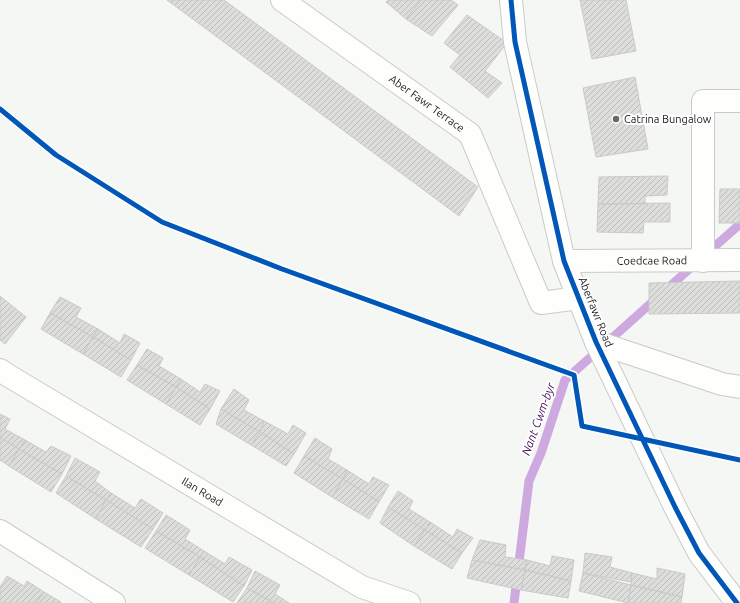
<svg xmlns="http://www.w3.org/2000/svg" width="740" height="603" font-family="Ubuntu,sans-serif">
<defs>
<pattern id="building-hatch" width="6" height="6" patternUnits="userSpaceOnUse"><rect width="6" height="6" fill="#dddedc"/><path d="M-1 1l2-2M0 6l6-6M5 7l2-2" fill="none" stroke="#bdbebc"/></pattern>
</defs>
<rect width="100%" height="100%" fill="#f5f7f4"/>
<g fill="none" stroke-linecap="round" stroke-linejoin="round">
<path stroke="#cea9e0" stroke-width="9" d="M 705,255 L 740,224
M 514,603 L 529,481 L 541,453 L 565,380 L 696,263"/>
</g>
<path fill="url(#building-hatch)" stroke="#cacbc9" d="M 167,0 L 224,0 L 478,187 L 459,216 Z
M 388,0 L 421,0 L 406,19 L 386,2 Z
M 421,0 L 451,0 L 458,5 L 432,36 L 406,19 Z
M 580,0 L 626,0 L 636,51 L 592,59 Z
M 467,15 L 507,43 L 485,71 L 502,83 L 488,98 L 450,67 L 460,55 L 444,43 Z
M 635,77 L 648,149 L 596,157 L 583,88 Z
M 668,176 L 667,195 L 645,196 L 645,204 L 598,204 L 599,177 Z
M 720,189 L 740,189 L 740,223 L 719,223 Z
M 670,203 L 670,222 L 644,222 L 643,233 L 597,232 L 598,204 Z
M 740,281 L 740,313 L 649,314 L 649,283 Z
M 0,296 L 26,317 L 5,344 L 0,340 Z
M 60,297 L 81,308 L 76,317 L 98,329 L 93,337 L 50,313 Z
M 50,313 L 93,337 L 83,354 L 41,329 Z
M 98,329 L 120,343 L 124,334 L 140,343 L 131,360 L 93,337 Z
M 93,337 L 131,360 L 121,377 L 83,354 Z
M 147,349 L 163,358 L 159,366 L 181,379 L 176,387 L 137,365 Z
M 137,365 L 176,387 L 166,404 L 127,380 Z
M 181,379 L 200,392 L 205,384 L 220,391 L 210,409 L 176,387 Z
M 176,387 L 210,409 L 200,425 L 166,404 Z
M 234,389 L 249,400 L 244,410 L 264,421 L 260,432 L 221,409 Z
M 221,409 L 260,432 L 251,445 L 216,424 Z
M 0,414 L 10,419 L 5,429 L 25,440 L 19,449 L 0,437 Z
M 264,421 L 288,434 L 293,425 L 306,433 L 294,454 L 260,432 Z
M 260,432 L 294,454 L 286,466 L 251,445 Z
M 0,437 L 19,449 L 9,466 L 0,460 Z
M 315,438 L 332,449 L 328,459 L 347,470 L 343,479 L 304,456 Z
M 25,440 L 46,452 L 51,446 L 71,456 L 62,474 L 19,449 Z
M 19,449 L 62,474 L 51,492 L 9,466 Z
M 304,456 L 343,479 L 332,497 L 294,473 Z
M 75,458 L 100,472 L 95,481 L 111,493 L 106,500 L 66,476 Z
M 347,470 L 369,484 L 373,477 L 389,485 L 379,502 L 343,479 Z
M 66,476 L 106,500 L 96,519 L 56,493 Z
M 343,479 L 379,502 L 369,519 L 332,497 Z
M 398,491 L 413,501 L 409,509 L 430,522 L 425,530 L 388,507 Z
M 111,493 L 135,508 L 141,499 L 163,513 L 153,529 L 106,500 Z
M 106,500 L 153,529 L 141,547 L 96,519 Z
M 388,507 L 425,530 L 414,546 L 380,523 Z
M 166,515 L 190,530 L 185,539 L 204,551 L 200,557 L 156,531 Z
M 430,522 L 453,537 L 457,529 L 473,538 L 462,553 L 425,530 Z
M 425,530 L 462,553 L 452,569 L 414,546 Z
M 156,531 L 200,557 L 189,575 L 145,548 Z
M 480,540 L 506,545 L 505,557 L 527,560 L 525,570 L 472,560 Z
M 204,551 L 225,564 L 229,557 L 252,570 L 244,586 L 200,557 Z
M 585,553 L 612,557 L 610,567 L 632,573 L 631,582 L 583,573 Z
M 552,556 L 574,560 L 571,581 L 525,570 L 527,560 L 550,566 Z
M 200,557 L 244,586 L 233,602 L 189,575 Z
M 472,560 L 525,570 L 521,590 L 467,578 Z
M 657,568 L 685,574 L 682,597 L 631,585 L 632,573 L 657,579 Z
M 525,570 L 571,581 L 568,598 L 521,590 Z
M 255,571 L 280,585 L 275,594 L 289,603 L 274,603 L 247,588 Z
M 583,573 L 631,585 L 628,603 L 579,591 Z
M 7,576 L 24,586 L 27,581 L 44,592 L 36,603 L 0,603 L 0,587 Z
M 631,585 L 682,597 L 681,603 L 628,603 Z
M 247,588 L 274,603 L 237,603 Z
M 44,592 L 61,602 L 60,603 L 36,603 Z"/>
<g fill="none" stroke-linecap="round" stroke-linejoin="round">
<g stroke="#cacbc9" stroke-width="24">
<g id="minor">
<path id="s1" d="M 282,0 L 470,134 L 541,303 L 579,298"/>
<path d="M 511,0 L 515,42 L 564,261 L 596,342 L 675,507 L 699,553 L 737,603"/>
<path id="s2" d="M 564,261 L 740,260"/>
<path d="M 703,261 L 703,101 L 740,101"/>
<path d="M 596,342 L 722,384 L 740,387"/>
<path id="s3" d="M 0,370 L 9,376 L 362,587 L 409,603"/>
<path d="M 0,531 L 114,603"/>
</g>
</g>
<use href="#minor" stroke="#fefefd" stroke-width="22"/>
<g stroke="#fff" stroke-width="8">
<path id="cycleway" d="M 511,0 L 515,42 L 564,261 L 596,342 L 675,507 L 699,553 L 737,603
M 0,109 L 56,155 L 162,222 L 282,269 L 574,375 L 582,426 L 740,460"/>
</g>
<use href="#cycleway" stroke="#0057b8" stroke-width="5"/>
</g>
<circle fill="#686967" stroke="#fff" stroke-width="1.5" cx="616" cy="119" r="4"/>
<g text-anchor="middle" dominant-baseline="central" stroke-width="4" stroke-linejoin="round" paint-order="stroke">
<g font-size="11" fill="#1c1d1b" stroke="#fff">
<text stroke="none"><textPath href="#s1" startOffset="178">Aber Fawr Terrace</textPath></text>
<text stroke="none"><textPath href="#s2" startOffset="88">Coedcae Road</textPath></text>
<text transform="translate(596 312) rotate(68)">Aberfawr Road</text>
<text stroke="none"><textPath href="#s3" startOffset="236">Ilan Road</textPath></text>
</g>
<g font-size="11" fill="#1c1d1b" stroke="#fff" text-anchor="start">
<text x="624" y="119">Catrina Bungalow</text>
</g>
<g font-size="12" font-style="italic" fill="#441159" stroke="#fff">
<text transform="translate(538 419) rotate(-70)">Nant Cwm-byr</text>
</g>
</g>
</svg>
